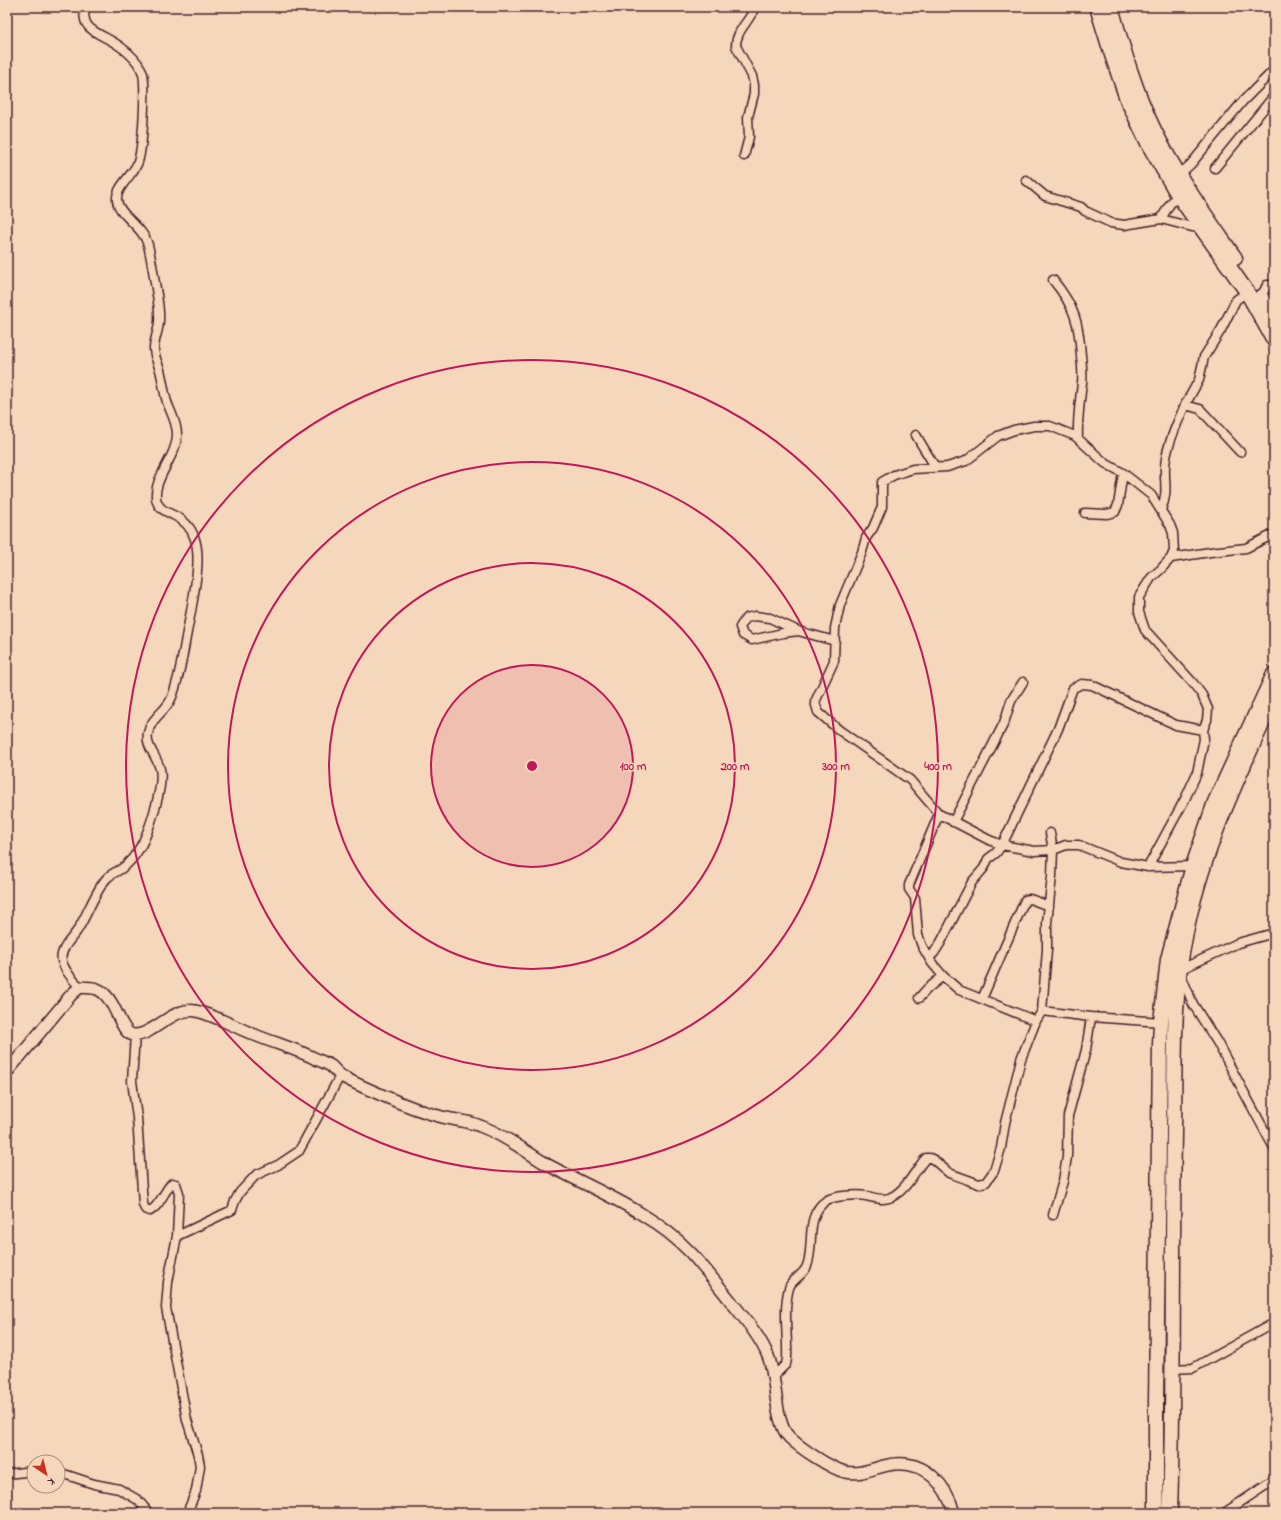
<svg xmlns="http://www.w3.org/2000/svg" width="1281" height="1520" font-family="'Indie Flower',sans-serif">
<rect width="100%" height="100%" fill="#f5d7bb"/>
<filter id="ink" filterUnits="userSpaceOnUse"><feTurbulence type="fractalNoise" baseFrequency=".025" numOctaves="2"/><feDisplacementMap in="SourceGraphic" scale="8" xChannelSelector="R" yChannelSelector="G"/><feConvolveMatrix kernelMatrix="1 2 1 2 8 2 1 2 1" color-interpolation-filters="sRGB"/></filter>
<g filter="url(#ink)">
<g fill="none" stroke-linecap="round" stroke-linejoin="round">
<g stroke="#4a1f2b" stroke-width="11">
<path id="street" d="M 744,156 L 749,137 L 748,117 L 754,94 L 754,85 L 752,76 L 736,46 C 736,30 750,21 755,7
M 1215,168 L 1274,96
M 1179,175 L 1191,164 L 1243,101 L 1274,70
M 1026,180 L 1045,196 L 1081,207 L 1085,211 L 1111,223 L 1124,225 L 1161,219 L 1170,204 L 1178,195
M 1161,219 L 1192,227 L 1202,228
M 1053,280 C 1075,307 1079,323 1081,356 C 1082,365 1083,375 1082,383 C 1080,401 1077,420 1078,438
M 1261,297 L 1267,285 L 1274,285
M 1185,405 L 1199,380 L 1204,357 L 1221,330 L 1236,300 L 1247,292
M 916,435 C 922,446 929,456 935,467
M 1161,510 C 1170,489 1162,478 1166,458 C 1169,440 1178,421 1185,405 L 1200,409 L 1240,452
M 1085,513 L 1107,514 L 1115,512 L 1118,505 L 1123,473
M 1171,558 L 1210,552 L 1246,548 L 1274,534
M 798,631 L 783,633 L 752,640 L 743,635 L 740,627 L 746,618 L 755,616 L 770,618 L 798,631 L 835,641
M 939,814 L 909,885 L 909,889 L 915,898 L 918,935 L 922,946 L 932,963 L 943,976 L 959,990 L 1036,1021
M 953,822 L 1004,723 L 1011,701 L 1023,682
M 1148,867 L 1185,799 L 1197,773 L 1204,739 L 1203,730 L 1207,720 L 1208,709 L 1202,695 L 1193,683 L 1145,630 L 1139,612 L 1139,597 L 1151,578 L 1161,569 L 1171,558 L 1174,551 L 1173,533 L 1170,525 L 1151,495 L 1123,473 L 1105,463 L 1075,436 L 1050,426 L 1034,426 L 1014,430 L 998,436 L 966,461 L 947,467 L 913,469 L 894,475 L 882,482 L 882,507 L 873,528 L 866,538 L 862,552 L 840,605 L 835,628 L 834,661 L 815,702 L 818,712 L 839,730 L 910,780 L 939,814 L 989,840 L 1002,845 L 1034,851 L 1053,850 L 1066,845 L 1079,845 L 1121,862 L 1148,867 L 1193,866
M 1274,933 L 1238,943 L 1179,970 L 1193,1004 L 1217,1042 L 1274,1148
M 929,958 L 934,953 L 941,942 L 972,882 L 984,868 L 988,859 L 996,853 L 1002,845 L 1058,729 L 1073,688 L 1082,684 L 1092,685 L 1176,725 L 1203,730
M 80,987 C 73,980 59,965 62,954 C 64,945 72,938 77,931 C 87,916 96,889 107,878 C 111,874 116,872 121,869 C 130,863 137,853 142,844 C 150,828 164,786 160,769 C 157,756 145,746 148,733 C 151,717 167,711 172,697 C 180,676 183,653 187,632 C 191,612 195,592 197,571 C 199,549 197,525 173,515 C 166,511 160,510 157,502 C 150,481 178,456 177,434 C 177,423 171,413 167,402 C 164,392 163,381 160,370 C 158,363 154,356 154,349 C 154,339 159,330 159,321 C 160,309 157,295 155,283 C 153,270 151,257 148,245 C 143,226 118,215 117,200 C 115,188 134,174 138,162 C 143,146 146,89 143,74 C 139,59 121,46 108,39 C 93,31 81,27 85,7
M 919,998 L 927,989 L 943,976
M 982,999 L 1025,900 L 1030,899 L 1049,906
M 1042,1011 L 1091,1017 L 1161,1022
M 135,1035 L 132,1081 L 137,1118 L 143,1204 L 145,1209 L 150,1211 C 160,1206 164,1191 172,1183 L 176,1184 L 179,1193 L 177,1236 L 168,1282 L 166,1308 L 187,1420 L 198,1455 L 200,1466 L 196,1491 L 187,1513
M 1053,1215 L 1063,1181 L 1067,1157 L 1068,1116 L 1086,1050 L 1091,1017
M 177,1236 L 232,1210 L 235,1201 L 240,1192 L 256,1175 L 278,1165 L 299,1151 L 340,1076
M 1172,1369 L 1193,1368 L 1274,1323
M 774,1376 L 786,1364 L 787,1359 C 788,1339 784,1318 787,1298 C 788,1293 788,1288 791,1284 C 796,1277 804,1274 807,1266 C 815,1245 804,1215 827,1200 C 835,1196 857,1194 866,1196 C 877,1198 885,1202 895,1195 C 909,1186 915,1170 926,1158 L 930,1158 L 934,1160 L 949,1173 L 979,1184 L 986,1182 L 994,1171 L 1001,1148 L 1005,1123 L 1021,1059 L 1036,1021 L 1042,1011 L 1047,950 L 1047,923 L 1052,876 L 1053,850 L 1050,833
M 58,1472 L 94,1484 L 119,1489 L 138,1500 L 149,1513
M 7,1474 L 34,1471
M 1224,1513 L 1274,1480"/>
</g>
<g stroke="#4a1f2b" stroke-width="14">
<path id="secondary" d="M 7,1072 L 71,995 L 80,987 C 85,988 92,987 97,989 C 117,997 119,1034 134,1035 C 153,1036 173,1006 196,1011 C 214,1015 231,1025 248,1032 C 270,1042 294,1048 316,1059 C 320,1061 326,1063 331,1066 C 335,1070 338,1074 343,1077 C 356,1084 370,1090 384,1096 C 402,1104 423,1112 442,1117 C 455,1120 468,1121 480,1126 C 505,1135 526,1152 548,1165 C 597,1191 652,1212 691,1253 C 707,1271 722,1290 737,1309 C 749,1324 761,1339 768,1356 C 777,1377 774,1422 789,1437 C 800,1448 830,1468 845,1472 C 863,1476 878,1465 895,1464 C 925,1461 947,1485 954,1513"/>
</g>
<g stroke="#4a1f2b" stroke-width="17">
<path id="highway" d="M 1097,7 L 1110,49 L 1127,99 L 1149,145 L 1178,195 L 1247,292 L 1274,340
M 1111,7 C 1123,49 1135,91 1154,130 C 1176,175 1206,216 1235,258
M 1261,297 L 1274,319
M 1156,1513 L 1156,1405 L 1160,1045 L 1161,1022 L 1168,959 L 1193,866 L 1215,802 L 1274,674
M 1170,1513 C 1174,1386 1172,1259 1174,1133 C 1175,1068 1172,1000 1185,937 C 1201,853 1239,775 1274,698"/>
</g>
<use href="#street" stroke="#f5d7bb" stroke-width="8"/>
<use href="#secondary" stroke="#f5d7bb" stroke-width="11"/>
<use href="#highway" stroke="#f5d7bb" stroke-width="14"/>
</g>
</g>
<circle cx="532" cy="766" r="101" fill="#c2185b" fill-opacity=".12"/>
<g fill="none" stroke="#c2185b" stroke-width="2">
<circle cx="532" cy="766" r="101"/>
<circle cx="532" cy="766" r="203"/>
<circle cx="532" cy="766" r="304"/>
<circle cx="532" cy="766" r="406"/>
</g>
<circle cx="532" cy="766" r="6" fill="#c2185b" stroke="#f5d7bb" stroke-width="2"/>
<g font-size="12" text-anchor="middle" font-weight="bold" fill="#c2185b" stroke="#f5d7bb" stroke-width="3" stroke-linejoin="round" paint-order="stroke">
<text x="633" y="770">100 m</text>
<text x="735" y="770">200 m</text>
<text x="836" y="770">300 m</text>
<text x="938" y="770">400 m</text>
</g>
<rect width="1281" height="1520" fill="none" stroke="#f5d7bb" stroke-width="24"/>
<rect x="12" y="12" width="1257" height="1496" fill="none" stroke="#4a1f2b" stroke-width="1.5" filter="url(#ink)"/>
<g transform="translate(46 1474) rotate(145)"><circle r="19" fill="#f5d7bb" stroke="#b18d81"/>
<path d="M0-3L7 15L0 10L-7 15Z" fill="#c8321e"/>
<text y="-6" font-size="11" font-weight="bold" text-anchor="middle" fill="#4a1f2b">K</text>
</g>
</svg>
